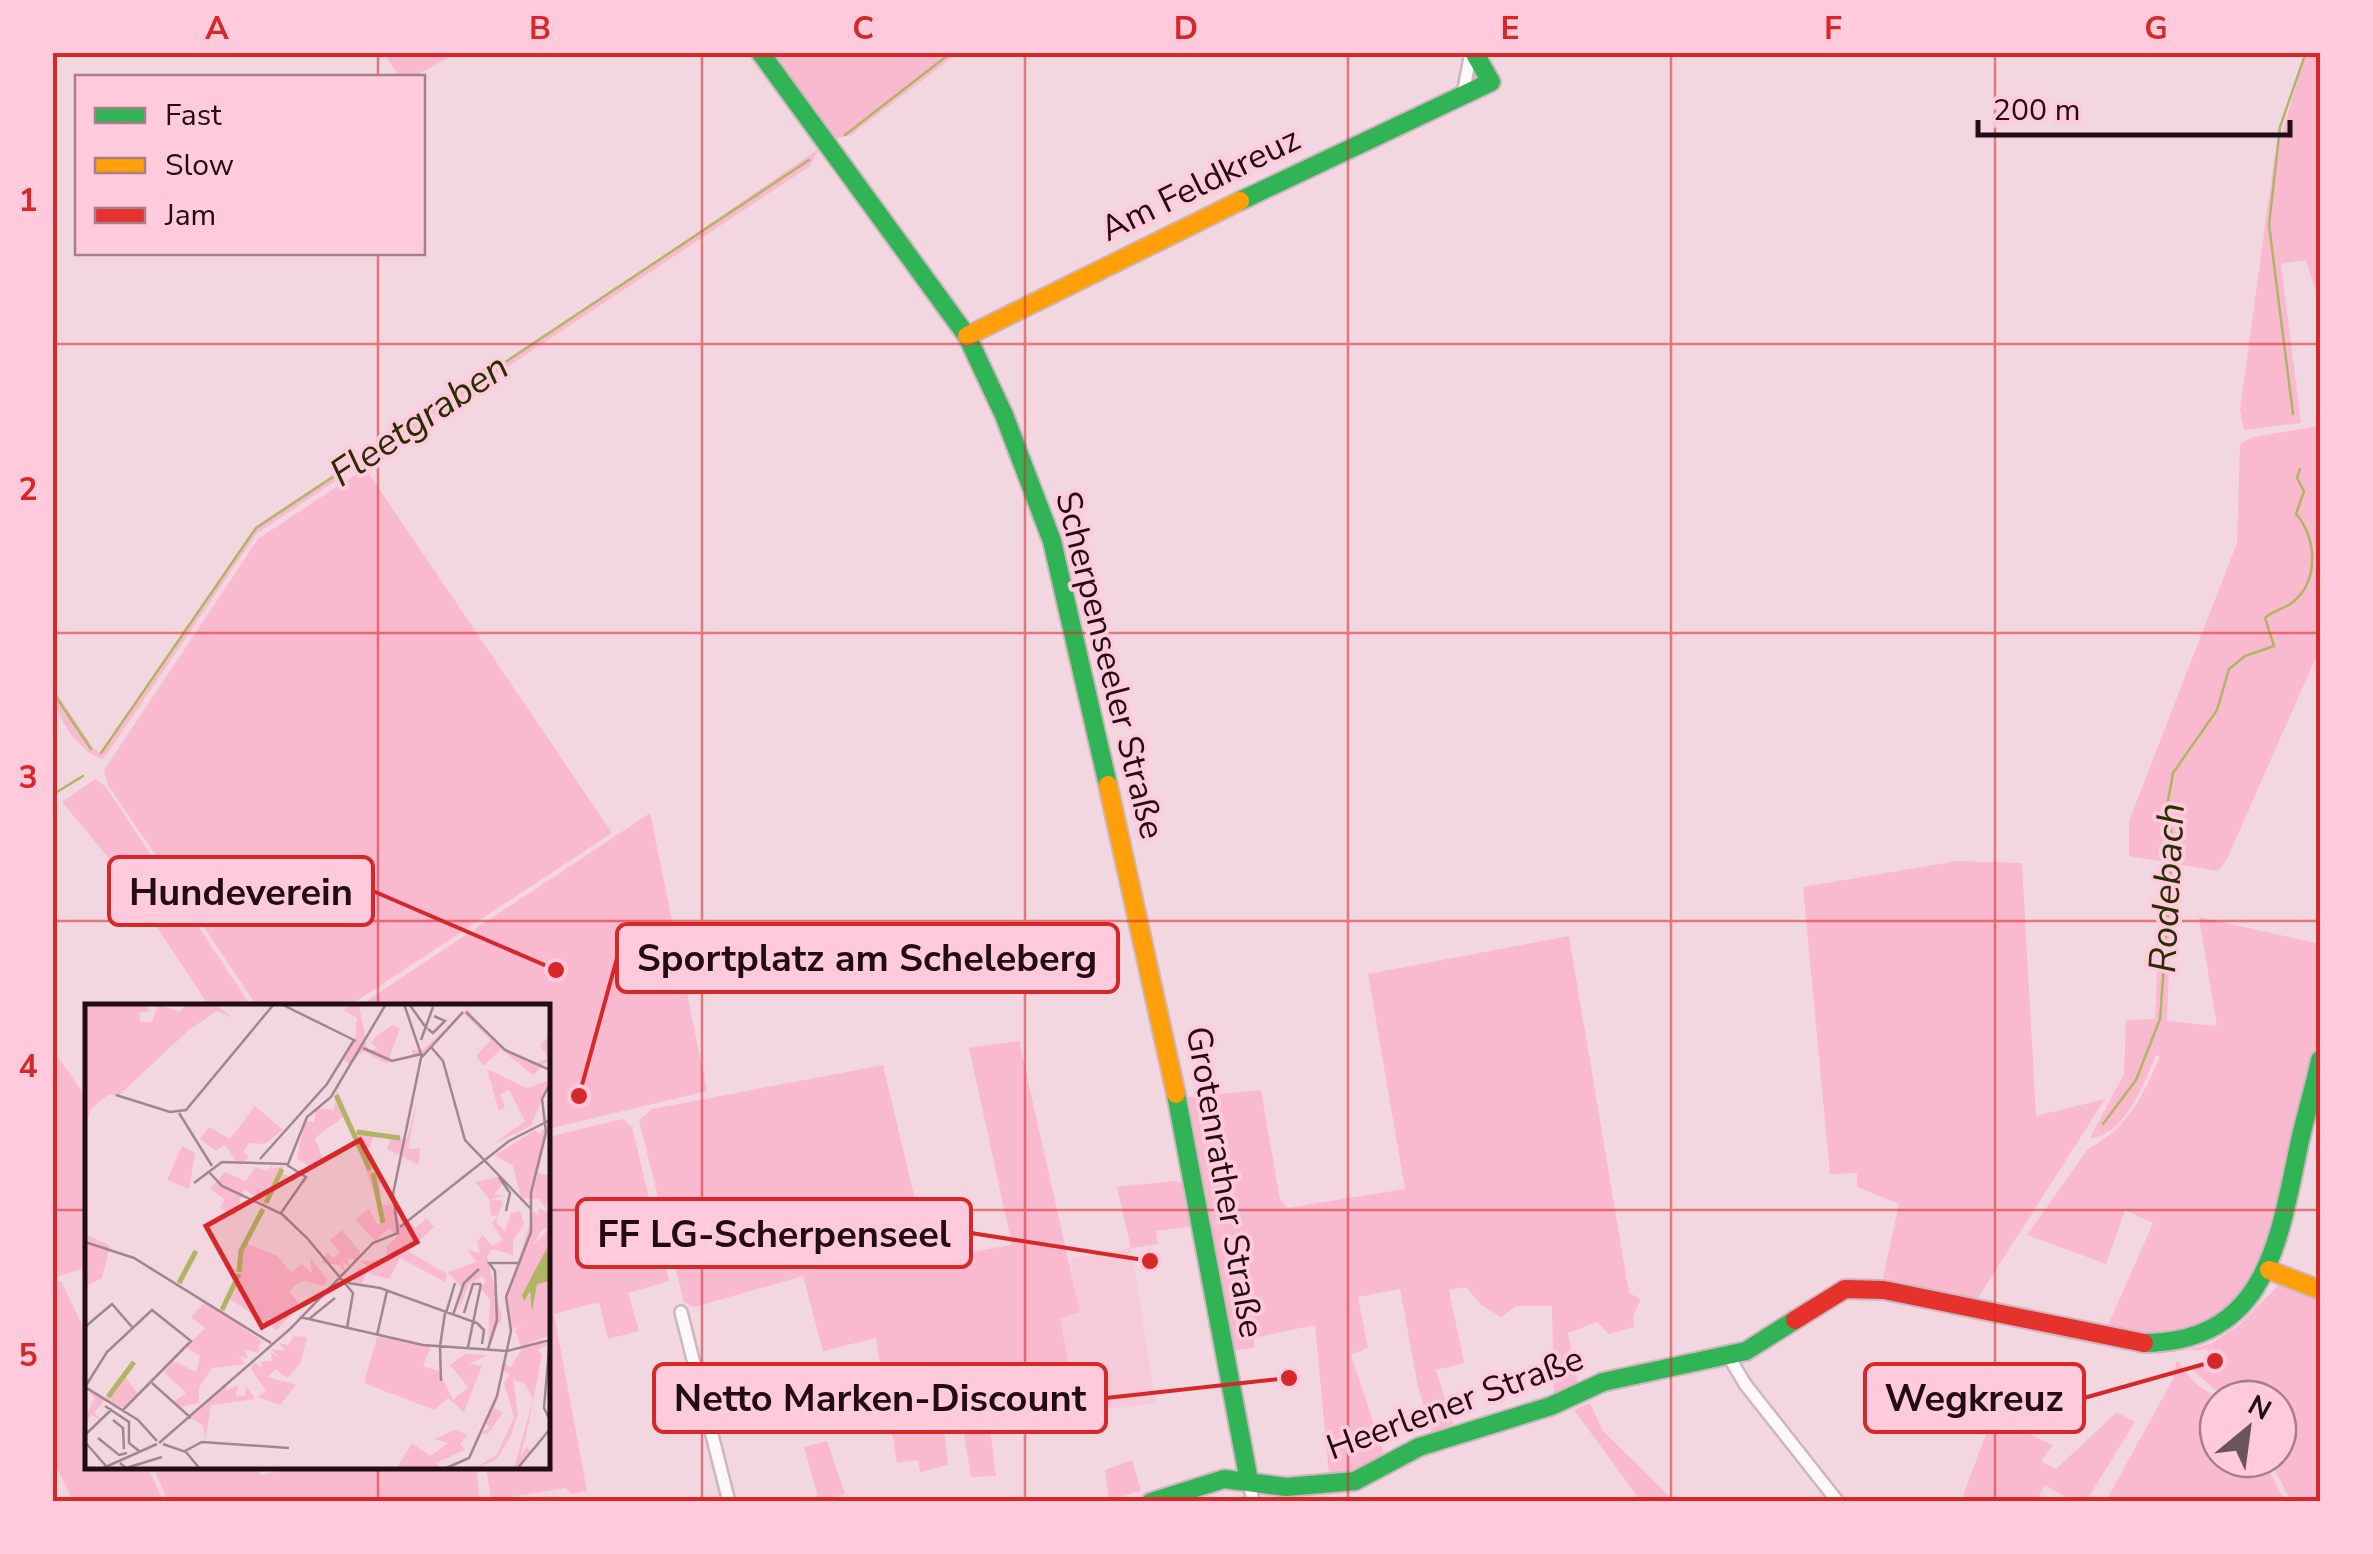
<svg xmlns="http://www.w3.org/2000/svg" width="2373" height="1554" font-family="'Nunito Sans',sans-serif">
<rect width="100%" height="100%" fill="#f3d7e0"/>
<path fill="#f6cad8" d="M 1131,1248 L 1156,1403 L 1079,1413 L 1060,1317 L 1080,1312 L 1070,1259 Z"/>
<path fill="#f9b9cf" d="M 384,53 L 457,53 L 413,77 L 398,75 Z
M 764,53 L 958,53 L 851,135 L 834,139 Z
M 2306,53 L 2320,53 L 2320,304 L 2306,260 L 2281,264 L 2301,423 L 2244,430 L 2240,410 L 2274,160 Z
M 820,148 L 810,166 L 257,533 L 109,751 L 102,759 C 76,750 53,713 52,686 L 92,746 L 99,753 L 104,749 L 256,526 L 598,301 Z
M 2320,426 L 2320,648 L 2227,859 L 2218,871 L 2129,856 L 2129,821 L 2237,543 L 2240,444 L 2253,437 Z
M 365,468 L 612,833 L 349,1006 L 257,1006 L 108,785 L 104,770 L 258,539 Z
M 95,779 L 106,787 L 251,1006 L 209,1006 L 122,874 L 62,802 Z
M 650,813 L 707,1091 L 548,1129 L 548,1006 L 359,1006 Z
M 1957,861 L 2022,863 L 2036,1116 L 2105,1099 L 1976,1301 L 1883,1278 L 1899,1204 L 1857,1187 L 1857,1173 L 1830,1174 L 1803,887 Z
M 2162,863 L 2173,865 L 2167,1021 L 2217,1026 L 2199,917 L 2320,944 L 2320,1035 L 2310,1073 L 2305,1075 L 2308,1085 C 2292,1158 2277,1304 2196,1333 C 2167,1343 2135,1337 2106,1330 L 2153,1223 L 2125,1210 L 2106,1264 L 2027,1235 L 2088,1149 C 2127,1129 2143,1096 2160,1057 L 2156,1055 C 2144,1083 2125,1136 2090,1138 L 2124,1074 L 2126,1020 L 2155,1019 Z
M 1569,936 L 1629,1293 L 1641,1299 L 1633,1316 L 1634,1327 L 1609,1334 L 1597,1322 L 1568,1333 L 1578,1383 L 1554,1396 L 1552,1306 L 1516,1306 L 1501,1317 L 1480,1304 L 1466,1287 L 1449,1290 L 1464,1363 L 1436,1370 L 1453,1424 L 1432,1433 L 1418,1387 L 1400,1289 L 1358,1297 L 1368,1348 L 1351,1355 L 1384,1454 L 1351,1472 L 1329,1475 L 1315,1325 L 1253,1338 L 1255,1347 L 1228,1352 L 1179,1098 L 1261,1090 L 1280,1200 L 1287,1208 L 1405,1189 L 1368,974 Z
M 1019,1041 L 1080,1312 L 1060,1318 L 1077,1405 L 989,1422 L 996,1476 L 971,1477 L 958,1397 L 941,1401 L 948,1465 L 920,1472 L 918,1460 L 897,1463 L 876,1338 L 823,1351 L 803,1276 L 694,1307 L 684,1302 L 639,1120 L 652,1109 L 883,1065 L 929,1259 L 1012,1245 L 969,1048 Z
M 52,1048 L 87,1099 L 87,1267 L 53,1278 Z
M 623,1119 L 632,1127 L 669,1281 L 628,1293 L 639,1331 L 608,1339 L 599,1302 L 554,1314 L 587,1491 L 571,1494 L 566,1488 L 491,1500 L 486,1467 L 548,1466 L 548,1137 Z
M 1175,1181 L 1184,1184 L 1193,1226 L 1156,1231 L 1158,1244 L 1131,1248 L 1117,1187 Z
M 61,1281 L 87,1335 L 88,1466 L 148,1467 L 163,1501 L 73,1501 L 53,1460 L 52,1284 Z
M 2283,1281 L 2320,1295 L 2320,1501 L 2291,1501 L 2269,1459 L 2278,1459 L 2278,1399 L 2225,1399 L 2193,1370 L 2209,1361 L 2207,1349 L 2185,1351 L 2212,1343 L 2238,1326 Z
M 2177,1360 L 2194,1382 L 2218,1399 L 2218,1459 L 2263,1459 L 2285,1501 L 2106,1501 L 2173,1379 Z
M 1590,1403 L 1603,1431 L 1674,1501 L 1641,1501 L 1574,1410 Z
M 2117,1412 L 2135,1422 L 2086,1501 L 2073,1501 L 2045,1485 L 2037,1499 L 2042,1501 L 1961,1501 L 1992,1418 L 2053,1445 L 2041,1461 L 2056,1469 Z
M 827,1441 L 845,1494 L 819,1501 L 804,1447 Z
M 1132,1460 L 1141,1490 L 1109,1501 L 1105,1470 Z
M 296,1467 L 476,1467 L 480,1501 L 168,1501 L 153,1467 L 257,1467 L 261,1475 Z"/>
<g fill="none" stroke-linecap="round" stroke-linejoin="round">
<path stroke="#b0b564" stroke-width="2.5" d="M 845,135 L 952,52
M 2293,414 L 2269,225 L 2280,127 L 2306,52
M 52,691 L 91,749
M 101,753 L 256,528 L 809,160
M 52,795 L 83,776
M 2103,1124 L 2136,1080 L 2160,1019 L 2173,843 L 2167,807 L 2173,773 L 2217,710 L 2229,669 L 2245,656 L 2274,646 L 2265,618 C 2273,610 2285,609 2293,602 C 2319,581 2317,537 2296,514 L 2304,491 L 2297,478 L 2300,469"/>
<g stroke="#ceb6be" stroke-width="16">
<path id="street" d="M 1463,94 L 1471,52
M 681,1312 L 729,1502
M 1729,1357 L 1745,1384 L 1838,1502
M 1249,1481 L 1253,1502"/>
</g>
<g stroke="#ceb6be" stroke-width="22">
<path id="fast" d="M 760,52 L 967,336 L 1004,415 L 1052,541 L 1108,785
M 1240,201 L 1491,82 L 1474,52
M 1176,1094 L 1249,1481
M 2144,1343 C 2264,1342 2278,1246 2298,1150 C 2304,1119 2314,1090 2320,1060
M 1151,1502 L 1224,1479 L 1286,1487 L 1355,1481 L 1419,1447 L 1551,1406 L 1603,1382 L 1746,1351 L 1795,1320"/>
</g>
<g stroke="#ceb6be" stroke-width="22">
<path id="slow" d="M 967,336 L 1240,201
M 1108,785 L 1176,1094
M 2269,1270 L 2320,1290"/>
</g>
<g stroke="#ceb6be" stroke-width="22">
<path id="jam" d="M 1795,1320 L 1845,1289 L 1884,1290 L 2144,1343"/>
</g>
<use href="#street" stroke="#fdf9fa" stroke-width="11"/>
<use href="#fast" stroke="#30b455" stroke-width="18"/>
<use href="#slow" stroke="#ff9f0a" stroke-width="18"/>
<use href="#jam" stroke="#e5322d" stroke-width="18"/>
</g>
<path fill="none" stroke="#d62828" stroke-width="2.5" stroke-opacity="0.55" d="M 378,52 L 378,78M 702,52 L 702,1502M 1025,52 L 1025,1502M 1348,52 L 1348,1502M 1671,52 L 1671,1502M 1995,52 L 1995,1502M 378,252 L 378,1006M 52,344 L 2320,344M 52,633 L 2320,633M 52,921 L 2320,921M 52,1210 L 88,1210M 548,1210 L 2320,1210M 378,1466 L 378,1502"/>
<g text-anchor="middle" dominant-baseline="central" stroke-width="8" stroke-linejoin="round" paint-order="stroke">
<g font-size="35" fill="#230d15" stroke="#ffcbdc">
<text transform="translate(1200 184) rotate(-26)">Am Feldkreuz</text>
<text transform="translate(1110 665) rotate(76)">Scherpenseeler Straße</text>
<text transform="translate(1225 1182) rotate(80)">Grotenrather Straße</text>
<text transform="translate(1455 1403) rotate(-20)">Heerlener Straße</text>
</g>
<g font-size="38" font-style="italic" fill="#272e00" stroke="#ffcbdc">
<text transform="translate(419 420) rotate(-34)">Fleetgraben</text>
<text transform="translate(2167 888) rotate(-87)">Rodebach</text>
</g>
</g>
<g transform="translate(85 1004)">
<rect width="465" height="465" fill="#f3d7e0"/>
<path d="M 0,0 L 60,0 L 65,7 L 54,9 L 56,18 L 67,18 L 73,0 L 94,8 L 101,0 L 129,0 L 148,14 L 132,7 L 105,25 L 34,91 L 43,96 L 24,90 L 6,105 L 0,123 ZM 266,0 L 274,1 L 283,47 L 293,44 L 286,39 L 291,32 L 307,21 L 315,24 L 304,55 L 327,53 L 327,46 L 337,46 L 388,0 L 383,6 L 413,40 L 448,60 L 464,54 L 455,42 L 465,30 L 465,55 L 448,71 L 416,45 L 399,62 L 391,52 L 406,36 L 379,10 L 336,52 L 301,59 L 278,47 L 265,61 L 258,55 L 270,35 L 272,14 L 258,6 ZM 402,65 L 442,84 L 465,76 L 446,122 L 407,141 L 440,117 L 424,86 L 415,90 L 420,103 L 414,107 ZM 252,86 L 271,128 L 288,129 L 322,135 L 332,96 L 323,145 L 335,144 L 334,161 L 302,145 L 306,133 L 290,130 L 282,149 L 289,151 L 279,157 L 295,175 L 294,200 L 299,210 L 297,202 L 306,200 L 316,222 L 326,218 L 330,224 L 342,214 L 349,223 L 323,247 L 362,270 L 360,278 L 315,254 L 304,275 L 282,269 L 276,280 L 263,276 L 274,264 L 289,267 L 274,257 L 301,256 L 302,242 L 312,233 L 304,224 L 290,237 L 270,215 L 284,205 L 293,221 L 298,217 L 262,110 L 230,134 L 238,156 L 230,165 L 212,155 L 220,117 L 229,118 L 231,104 L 249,106 ZM 170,102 L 198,126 L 180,140 L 164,139 L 158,148 L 164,152 L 155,162 L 140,141 L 131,147 L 115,135 L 124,123 L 145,135 ZM 465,118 L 453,169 L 465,172 L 461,205 L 454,195 L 436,194 L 428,162 L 410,151 L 450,126 L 455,130 ZM 97,142 L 110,149 L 104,185 L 82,176 ZM 189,159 L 186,165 L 199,162 L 196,169 L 204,172 L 197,183 L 190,180 L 181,201 L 159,185 L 150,212 L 135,204 L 140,195 L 125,185 L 140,168 L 161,177 L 170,163 L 182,167 ZM 413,173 L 417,180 L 409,191 L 420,191 L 406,195 L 418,197 L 411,218 L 420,227 L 426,209 L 435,207 L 439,219 L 428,237 L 428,251 L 407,245 L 402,253 L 417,313 L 403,344 L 405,296 L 396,285 L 401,278 L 397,272 L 384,280 L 374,305 L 377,284 L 363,268 L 391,258 L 383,246 L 395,249 L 392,237 L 398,231 L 407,242 L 418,236 L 407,219 L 413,211 L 406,212 L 404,194 L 390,178 ZM 179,202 L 161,239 L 192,252 L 206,268 L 217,260 L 227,270 L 225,253 L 242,275 L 239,282 L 219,277 L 210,281 L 204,288 L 213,298 L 209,307 L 192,326 L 143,294 L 137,309 L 180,339 L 175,337 L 174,349 L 159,345 L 163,354 L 154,353 L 161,360 L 127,364 L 114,384 L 114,399 L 95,403 L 87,399 L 101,389 L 79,368 L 88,357 L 111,368 L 115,352 L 101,343 L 120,324 L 106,313 L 119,299 L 136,307 L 154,269 L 130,256 L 154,267 L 156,247 ZM 455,204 L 465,210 L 465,222 L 456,227 L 448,241 L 465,224 L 465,331 L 436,343 L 430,326 L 437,322 L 427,325 L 421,296 L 449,206 L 452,211 ZM 257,226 L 275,248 L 273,257 L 262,254 L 266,264 L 257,257 L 261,270 L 254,261 L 236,259 L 242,248 L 248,254 L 255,249 L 245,236 ZM 0,230 L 25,242 L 17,274 L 0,283 ZM 209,332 L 222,333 L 215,360 L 202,374 L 191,365 L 183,373 L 211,381 L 195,401 L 173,393 L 181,387 L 166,365 L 169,358 L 178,365 L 175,358 L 187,357 L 186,348 L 196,355 L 186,345 L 200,347 L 194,339 L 203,341 ZM 350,332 L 338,362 L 354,367 L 368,396 L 383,383 L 365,361 L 380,350 L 403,351 L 384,360 L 397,362 L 379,408 L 385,414 L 363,394 L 349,406 L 279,379 L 292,333 L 346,342 ZM 464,338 L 464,346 L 463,341 L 453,346 L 457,351 L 442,427 L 435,453 L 442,442 L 445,447 L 455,441 L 429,465 L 448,396 L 441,381 L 428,375 L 433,410 L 426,431 L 412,455 L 390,465 L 412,450 L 429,413 L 419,379 L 425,370 L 417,366 L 414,389 L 412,397 L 409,404 L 418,408 L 403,430 L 413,432 L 396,429 L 405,423 L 400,420 L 413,393 L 417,358 L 426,363 L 437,344 ZM 39,371 L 53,390 L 39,404 L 19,397 L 9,409 L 17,417 L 7,411 L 0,416 L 9,394 L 1,383 L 28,397 L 23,393 ZM 142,379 L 141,387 L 153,381 L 151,393 L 160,391 L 161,381 L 170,395 L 126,401 L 120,438 L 119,422 L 106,414 ZM 371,425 L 382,431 L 375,440 L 380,446 L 351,459 L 356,465 L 311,465 L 327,439 L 345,452 L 363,439 L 350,435 Z" fill="#f9b9cf"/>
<path d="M 462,244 L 465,277 L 452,280 L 447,308 L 445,287 L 439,297 L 437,291 Z" fill="#b0b564"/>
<path fill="none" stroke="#b0b564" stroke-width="5" d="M 251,91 L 285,166M 272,128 L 315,134M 288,169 L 298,219M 181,199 L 197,165M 154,268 L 156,247 L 178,205M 94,279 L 111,247M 137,306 L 154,270M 23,393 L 49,358"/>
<path fill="none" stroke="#a0868f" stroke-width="2.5" d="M 196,0 L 271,37M 324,0 L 342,25M 381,8 L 420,46 L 465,66M 343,25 L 348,29 L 360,17 L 349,12M 336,36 L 348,3M 346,43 L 358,57 L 380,136 L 446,205M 278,44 L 307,57 L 336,50 L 319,0M 337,53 L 378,8M 31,91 L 85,108 L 101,106 L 189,0M 94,109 L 127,162M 175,155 L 242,80 L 269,36M 123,167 L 137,182 L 197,210 L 222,234 L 268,289 L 262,324M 414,173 L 425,189 L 421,207M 109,179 L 137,158 L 203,160 L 222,113 L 246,93 L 301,0M 196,209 L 221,173 L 202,161M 315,223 L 424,137 L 465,116M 0,238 L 49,254 L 186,339M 263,279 L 295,284 L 392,319 L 399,326 L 397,340M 361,309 L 370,279M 379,309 L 388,280 L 396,280M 368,311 L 379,279 L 394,265M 215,313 L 338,341 L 422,347 L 465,336M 224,315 L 250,294M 0,323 L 27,300 L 47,323M 292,331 L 302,287M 465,334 L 459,404 L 465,416M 355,342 L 360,309M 355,343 L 356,377M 383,343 L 396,280M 403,345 L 412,316 L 410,267 L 404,259 L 434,259M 67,379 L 106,414M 0,383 L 22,348 L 67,306 L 106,337 L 38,406M 0,383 L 53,416 L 72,437M 20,402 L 44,418 L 44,439 L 54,447M 28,416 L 38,424 L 39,445M 0,431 L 27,405M 13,434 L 34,451 L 42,449M 0,438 L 21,462M 74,439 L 205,325 L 288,239 L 313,229 L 308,190 L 337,49M 78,440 L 101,448 L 115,465M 100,447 L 117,438 L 204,444M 35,459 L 41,464 L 77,453M 16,465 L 72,440M 359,465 L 384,454 L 412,392 L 426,327 L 421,293 L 446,228 L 446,189 L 461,128 L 457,95 L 465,80M 432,465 L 465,425"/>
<path fill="#d62828" fill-opacity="0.15" stroke="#d62828" stroke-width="5" d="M 275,136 L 332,238 L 177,323 L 121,222 Z"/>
<rect width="465" height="465" fill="none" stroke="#230d15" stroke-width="5"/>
</g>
<path fill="none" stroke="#d62828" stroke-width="4" d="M556 970L373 891M579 1096L617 958M1150 1261L971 1233M2215 1361L2084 1398M1289 1378L1106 1398"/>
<g fill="#d62828" stroke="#ffcbdc" stroke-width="4">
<circle cx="556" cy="970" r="10"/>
<circle cx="579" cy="1096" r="10"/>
<circle cx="1150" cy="1261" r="10"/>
<circle cx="2215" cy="1361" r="10"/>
<circle cx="1289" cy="1378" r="10"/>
</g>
<g fill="#ffcbdc" stroke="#d62828" stroke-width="4">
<rect x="109" y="857" width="264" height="68" rx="10"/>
<rect x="617" y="924" width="501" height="68" rx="10"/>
<rect x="577" y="1199" width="394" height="68" rx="10"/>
<rect x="1865" y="1364" width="219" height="68" rx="10"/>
<rect x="654" y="1364" width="452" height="68" rx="10"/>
</g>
<g font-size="38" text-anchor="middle" font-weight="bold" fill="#230d15">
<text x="241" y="905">Hundeverein</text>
<text x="867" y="971">Sportplatz am Scheleberg</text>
<text x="774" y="1247">FF LG-Scherpenseel</text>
<text x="1974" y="1411">Wegkreuz</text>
<text x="880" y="1411">Netto Marken-Discount</text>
</g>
<rect width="2373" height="1554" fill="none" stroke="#ffcbdc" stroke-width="110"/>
<rect x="75" y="75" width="350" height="180" fill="#ffcbdc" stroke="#a77f8c" stroke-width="2.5"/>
<rect x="95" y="108" width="50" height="15" fill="#30b455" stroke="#a77f8c" stroke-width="2.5"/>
<text x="165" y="125" font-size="30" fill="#230d15">Fast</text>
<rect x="95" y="158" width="50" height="15" fill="#ff9f0a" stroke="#a77f8c" stroke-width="2.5"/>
<text x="165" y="175" font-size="30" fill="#230d15">Slow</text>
<rect x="95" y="208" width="50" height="15" fill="#e5322d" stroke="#a77f8c" stroke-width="2.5"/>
<text x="165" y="225" font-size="30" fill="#230d15">Jam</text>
<g transform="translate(2248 1429) rotate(29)"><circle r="48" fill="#ffcbdc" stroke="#a77f8c" stroke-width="2.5"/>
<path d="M0-8L18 38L0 25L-18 38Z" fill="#6c545c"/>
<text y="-15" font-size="28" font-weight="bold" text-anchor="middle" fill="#230d15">N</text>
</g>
<path d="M1978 120v15h312v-15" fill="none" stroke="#230d15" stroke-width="5"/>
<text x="1993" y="120" font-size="30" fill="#230d15" stroke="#ffcbdc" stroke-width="8" paint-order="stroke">200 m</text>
<rect x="55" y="55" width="2263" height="1444" fill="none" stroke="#d62828" stroke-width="4"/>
<g font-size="32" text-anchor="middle" font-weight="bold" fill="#d62828">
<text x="217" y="39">A</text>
<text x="540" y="39">B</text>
<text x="863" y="39">C</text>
<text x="1186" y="39">D</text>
<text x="1510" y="39">E</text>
<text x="1833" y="39">F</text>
<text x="2156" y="39">G</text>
<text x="28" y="211">1</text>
<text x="28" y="500">2</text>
<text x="28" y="788">3</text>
<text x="28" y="1077">4</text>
<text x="28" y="1366">5</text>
</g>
</svg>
